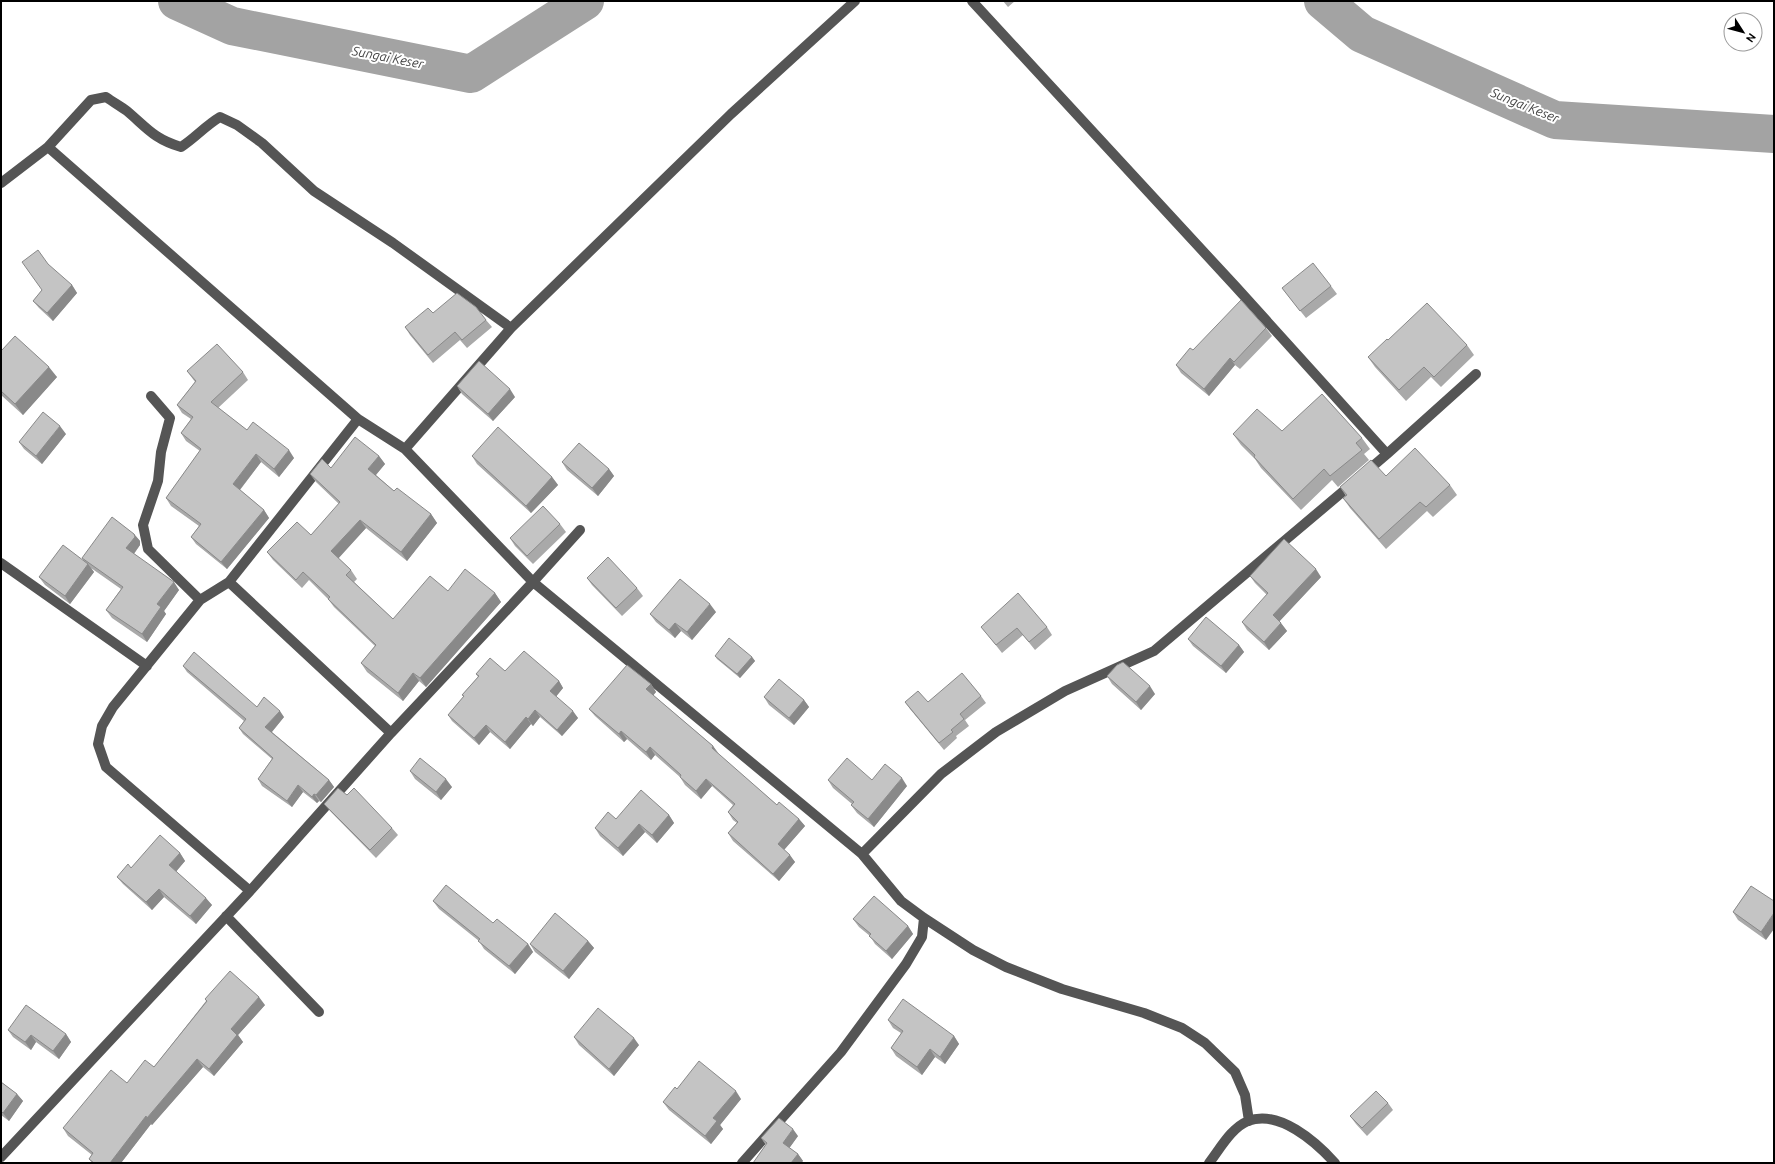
<svg xmlns="http://www.w3.org/2000/svg" width="1775" height="1164" font-family="Ubuntu,sans-serif">
<rect width="100%" height="100%" fill="#fff"/>
<g fill="none" stroke-linecap="round" stroke-linejoin="round">
<path stroke="#a3a3a3" stroke-width="38" d="M 177,1 L 232,26 L 471,74 L 585,1
M 1323,1 L 1362,34 L 1555,120 L 1774,134"/>
<path stroke="#555" stroke-width="10" d="M 972,1 L 1236,287 L 1387,454 L 1366,472
M 48,147 L 91,100 L 106,97 C 113,102 120,106 127,111 C 147,128 154,139 181,147 C 195,138 205,126 220,117 L 237,125 L 262,143 L 314,191 L 393,243 L 511,328
M 1,183 L 48,147 L 358,419 L 405,449 L 533,582 L 580,530
M 151,396 L 170,418 L 161,452 L 158,481 L 143,525 L 148,549 L 200,600
M 405,449 L 511,328 L 731,114 L 855,1
M 1387,454 L 1476,374
M 1,563 L 147,666
M 229,582 L 391,733
M 862,854 L 941,774 L 996,732 L 1065,691 L 1154,651 L 1353,483
M 250,891 L 106,767 L 98,744 L 102,726 L 113,707 L 200,600 L 229,582 L 358,419
M 226,916 L 319,1012
M 1,1157 L 250,891 L 391,733 L 533,582 L 862,854 L 901,901 L 924,918 L 973,950 L 1006,967 L 1062,989 L 1144,1013 L 1182,1028 L 1205,1043 L 1235,1072 L 1245,1095 L 1249,1121
M 742,1163 L 841,1052 L 906,964 L 922,937 L 924,918
M 1209,1163 C 1220,1149 1231,1128 1248,1121 C 1279,1109 1316,1142 1335,1163"/>
</g>
<path fill="#a9a9a9" d="M 1003,1 L 1015,1 L 1008,7 Z
M 72,285 L 77,293 L 53,321 L 39,308 L 33,301 L 42,290 Z
M 1331,286 L 1337,294 L 1306,318 L 1282,288 Z
M 433,313 L 486,320 L 492,327 L 467,348 L 460,340 L 433,363 L 410,335 L 405,327 Z
M 1266,328 L 1272,336 L 1240,369 L 1235,365 L 1209,396 L 1181,373 L 1176,365 L 1193,350 Z
M 1388,340 L 1467,345 L 1474,355 L 1441,387 L 1431,377 L 1406,401 L 1375,367 L 1368,357 Z
M 1,349 L 57,377 L 23,415 L 1,395 Z
M 187,371 L 243,372 L 248,380 L 218,408 L 247,430 L 294,458 L 279,477 L 261,462 L 240,490 L 264,510 L 269,518 L 227,569 L 196,544 L 191,537 L 199,526 L 171,506 L 166,498 L 200,451 L 186,441 L 181,433 L 191,419 L 182,413 L 177,405 L 195,382 Z
M 457,386 L 515,397 L 493,421 L 462,394 Z
M 1282,431 L 1362,438 L 1370,449 L 1364,454 L 1369,460 L 1338,487 L 1332,480 L 1301,510 L 1261,468 L 1255,459 L 1241,445 L 1233,434 Z
M 66,434 L 42,464 L 24,449 L 19,442 Z
M 379,456 L 385,464 L 376,475 L 394,491 L 431,514 L 437,523 L 407,561 L 366,528 L 338,558 L 351,570 L 357,579 L 354,582 L 393,619 L 448,591 L 495,593 L 501,602 L 426,687 L 419,681 L 403,701 L 367,672 L 361,663 L 375,646 L 334,607 L 328,599 L 309,580 L 302,588 L 273,560 L 267,552 L 311,535 L 339,504 L 316,482 L 310,474 Z
M 472,456 L 552,477 L 558,485 L 531,513 L 477,464 Z
M 562,462 L 609,469 L 614,476 L 598,496 L 567,470 Z
M 1386,476 L 1450,485 L 1457,495 L 1433,517 L 1427,511 L 1386,549 L 1350,508 L 1343,498 L 1346,496 L 1340,487 Z
M 560,524 L 566,532 L 533,564 L 515,546 L 510,538 Z
M 134,534 L 140,541 L 140,545 L 134,554 L 179,590 L 164,611 L 166,614 L 147,642 L 112,618 L 106,610 L 121,589 L 91,568 L 94,572 L 70,604 L 45,585 L 39,577 L 84,561 L 82,558 Z
M 1250,576 L 1321,577 L 1279,621 L 1287,631 L 1269,650 L 1247,630 L 1242,622 L 1267,595 L 1255,583 Z
M 587,578 L 637,588 L 643,596 L 622,616 L 592,585 Z
M 716,612 L 692,640 L 681,631 L 675,638 L 656,622 L 650,614 Z
M 981,627 L 1047,627 L 1052,635 L 1035,650 L 1023,635 L 1002,653 L 987,634 Z
M 1188,639 L 1239,645 L 1244,652 L 1226,673 L 1193,646 Z
M 715,656 L 752,657 L 755,661 L 740,678 L 717,659 Z
M 183,666 L 257,707 L 284,717 L 272,732 L 329,780 L 334,787 L 321,802 L 319,801 L 317,803 L 303,792 L 292,807 L 262,786 L 258,779 L 272,759 L 243,734 L 239,728 L 244,721 L 187,672 Z
M 505,671 L 559,681 L 563,688 L 556,696 L 578,718 L 562,736 L 540,717 L 533,726 L 531,724 L 510,749 L 490,732 L 479,745 L 452,721 L 448,715 L 464,696 L 462,695 L 478,677 L 476,674 Z
M 1107,676 L 1155,694 L 1141,710 L 1112,684 Z
M 651,684 L 656,692 L 653,695 L 713,746 L 718,754 L 777,805 L 799,819 L 805,826 L 784,850 L 795,862 L 779,881 L 733,841 L 728,833 L 737,823 L 733,820 L 728,812 L 733,805 L 712,786 L 701,799 L 685,785 L 680,777 L 655,755 L 651,760 L 627,739 L 624,742 L 595,716 L 589,709 Z
M 981,696 L 986,703 L 965,720 L 969,726 L 956,736 L 957,738 L 944,750 L 910,709 L 905,702 L 928,702 Z
M 764,697 L 804,700 L 809,707 L 794,725 L 769,705 Z
M 410,771 L 452,787 L 441,800 L 415,779 Z
M 828,780 L 872,780 L 907,786 L 874,827 L 857,813 L 851,805 L 852,804 L 833,788 Z
M 347,795 L 392,828 L 398,835 L 376,858 L 330,811 L 324,804 Z
M 669,815 L 674,823 L 657,843 L 645,832 L 623,856 L 600,836 L 595,828 L 616,819 Z
M 180,853 L 185,861 L 176,871 L 212,905 L 196,924 L 164,897 L 152,910 L 123,884 L 117,877 L 131,868 Z
M 1751,886 L 1766,940 L 1738,920 L 1733,912 Z
M 433,901 L 493,923 L 528,944 L 533,952 L 515,974 L 484,949 L 479,941 L 439,909 Z
M 853,919 L 908,926 L 913,934 L 892,959 L 875,944 L 870,936 L 859,927 Z
M 588,941 L 594,948 L 569,979 L 535,952 L 530,944 Z
M 205,999 L 265,1005 L 238,1035 L 243,1042 L 214,1076 L 203,1067 L 152,1125 L 151,1124 L 121,1163 L 92,1163 L 89,1159 L 92,1155 L 68,1136 L 63,1128 L 127,1083 L 154,1067 L 206,1001 Z
M 888,1020 L 954,1036 L 959,1044 L 945,1064 L 935,1057 L 922,1075 L 896,1056 L 891,1048 L 901,1033 L 893,1028 Z
M 8,1030 L 66,1034 L 71,1042 L 59,1059 L 36,1042 L 31,1050 L 13,1037 Z
M 574,1037 L 639,1045 L 614,1076 L 579,1045 Z
M 1,1082 L 17,1094 L 23,1101 L 9,1121 L 1,1115 Z
M 677,1089 L 741,1099 L 720,1125 L 723,1129 L 711,1144 L 669,1110 L 663,1102 Z
M 1388,1103 L 1393,1110 L 1367,1136 L 1356,1124 L 1350,1116 Z
M 798,1136 L 789,1148 L 798,1154 L 803,1161 L 801,1163 L 753,1163 L 766,1145 L 761,1138 Z"/>
<path fill="#898989" d="M 72,285 L 77,293 L 53,321 L 47,313 Z
M 1230,358 L 1235,365 L 1209,396 L 1204,389 Z
M 49,367 L 57,377 L 23,415 L 15,404 Z
M 510,389 L 515,397 L 493,421 L 488,414 Z
M 60,426 L 66,434 L 42,464 L 36,456 Z
M 289,450 L 294,458 L 279,477 L 274,469 Z
M 256,454 L 261,462 L 238,492 L 233,484 Z
M 379,456 L 385,464 L 374,477 L 368,469 Z
M 609,469 L 614,476 L 598,496 L 592,488 Z
M 552,477 L 558,485 L 531,513 L 526,506 Z
M 264,510 L 269,518 L 227,569 L 221,562 Z
M 431,514 L 437,523 L 407,561 L 401,552 Z
M 360,520 L 366,528 L 337,560 L 331,551 Z
M 134,534 L 140,541 L 140,545 L 132,556 L 126,548 Z
M 88,564 L 94,572 L 70,604 L 65,596 Z
M 1316,569 L 1321,577 L 1278,623 L 1273,615 Z
M 174,582 L 179,590 L 164,611 L 166,614 L 147,642 L 142,634 L 157,604 Z
M 495,593 L 501,602 L 426,687 L 420,678 Z
M 710,604 L 716,612 L 692,640 L 687,632 Z
M 675,623 L 681,631 L 675,638 L 669,630 Z
M 1281,623 L 1287,631 L 1269,650 L 1264,642 Z
M 1239,645 L 1244,652 L 1226,673 L 1221,666 Z
M 752,657 L 755,661 L 740,678 L 737,674 Z
M 413,673 L 419,681 L 403,701 L 398,693 Z
M 559,681 L 563,688 L 555,698 L 550,691 Z
M 651,684 L 656,692 L 652,697 L 646,689 Z
M 1150,686 L 1155,694 L 1141,710 L 1136,702 Z
M 804,700 L 809,707 L 794,725 L 789,718 Z
M 535,710 L 540,717 L 533,726 L 528,719 Z
M 280,711 L 284,717 L 270,734 L 265,727 Z
M 573,711 L 578,718 L 562,736 L 557,730 Z
M 526,717 L 531,724 L 510,749 L 505,742 Z
M 486,725 L 490,732 L 479,745 L 474,738 Z
M 621,731 L 627,739 L 624,742 L 619,734 Z
M 713,746 L 719,754 L 712,748 Z
M 650,747 L 655,755 L 651,760 L 646,752 Z
M 902,778 L 907,786 L 874,827 L 868,819 Z
M 446,779 L 452,787 L 441,800 L 436,792 Z
M 706,779 L 712,786 L 701,799 L 696,791 Z
M 329,780 L 334,787 L 321,802 L 316,795 Z
M 298,785 L 303,792 L 292,807 L 287,801 Z
M 314,794 L 319,801 L 317,803 L 312,797 Z
M 669,815 L 674,823 L 657,843 L 652,835 Z
M 799,819 L 805,826 L 783,851 L 778,844 Z
M 639,824 L 645,832 L 623,856 L 618,848 Z
M 180,853 L 185,861 L 175,873 L 169,865 Z
M 790,855 L 795,862 L 779,881 L 773,874 Z
M 159,889 L 164,897 L 152,910 L 146,902 Z
M 206,898 L 212,905 L 196,924 L 190,916 Z
M 1774,913 L 1774,929 L 1766,940 L 1761,932 Z
M 908,926 L 913,934 L 892,959 L 886,951 Z
M 588,941 L 594,948 L 569,979 L 563,971 Z
M 528,944 L 533,952 L 515,974 L 509,966 Z
M 259,997 L 265,1005 L 238,1035 L 243,1042 L 214,1076 L 209,1069 L 231,1029 Z
M 66,1034 L 71,1042 L 59,1059 L 53,1051 Z
M 31,1035 L 36,1042 L 31,1050 L 25,1042 Z
M 954,1036 L 959,1044 L 945,1064 L 940,1057 Z
M 634,1038 L 639,1045 L 614,1076 L 609,1069 Z
M 930,1049 L 935,1057 L 922,1075 L 917,1067 Z
M 197,1059 L 203,1067 L 152,1125 L 147,1118 Z
M 736,1091 L 741,1099 L 720,1125 L 723,1129 L 711,1144 L 705,1136 L 713,1118 Z
M 17,1094 L 23,1101 L 9,1121 L 3,1113 Z
M 146,1116 L 151,1124 L 121,1163 L 110,1163 Z
M 793,1129 L 798,1136 L 788,1150 L 783,1143 Z
M 798,1154 L 803,1161 L 801,1163 L 791,1163 Z"/>
<path fill="#c4c4c4" stroke="#898989" d="M 38,250 L 48,264 L 72,285 L 47,313 L 33,301 L 42,290 L 22,262 Z
M 1313,263 L 1331,286 L 1300,311 L 1282,288 Z
M 457,293 L 476,307 L 486,320 L 462,340 L 455,332 L 428,355 L 405,327 L 428,308 L 433,313 Z
M 1241,300 L 1266,328 L 1234,362 L 1230,358 L 1204,389 L 1176,365 L 1190,348 L 1193,350 Z
M 1427,303 L 1467,345 L 1434,377 L 1424,367 L 1399,390 L 1368,357 L 1387,339 L 1388,340 Z
M 15,336 L 49,367 L 15,404 L 1,391 L 1,349 L 2,350 Z
M 217,344 L 243,372 L 211,402 L 247,430 L 253,422 L 289,450 L 274,469 L 256,454 L 233,484 L 264,510 L 221,562 L 191,537 L 201,524 L 166,498 L 201,449 L 181,433 L 193,417 L 177,405 L 196,381 L 187,371 Z
M 479,361 L 510,389 L 488,414 L 457,386 Z
M 1322,394 L 1362,438 L 1356,443 L 1362,450 L 1330,476 L 1324,469 L 1293,499 L 1254,457 L 1255,455 L 1233,434 L 1257,409 L 1282,431 Z
M 43,412 L 60,426 L 36,456 L 19,442 Z
M 498,427 L 552,477 L 526,506 L 472,456 Z
M 355,437 L 379,456 L 368,469 L 394,491 L 397,488 L 431,514 L 401,552 L 360,520 L 331,551 L 351,570 L 346,575 L 393,619 L 430,576 L 448,591 L 465,569 L 495,593 L 420,678 L 413,673 L 398,693 L 361,663 L 376,645 L 328,599 L 330,597 L 303,572 L 296,580 L 267,552 L 297,522 L 311,535 L 340,502 L 310,474 L 322,459 L 331,468 Z
M 579,443 L 609,469 L 592,488 L 562,462 Z
M 1415,448 L 1450,485 L 1426,507 L 1420,502 L 1379,539 L 1343,498 L 1347,495 L 1340,487 L 1371,460 L 1386,476 Z
M 543,506 L 560,524 L 527,556 L 510,538 Z
M 112,517 L 134,534 L 135,537 L 126,548 L 174,582 L 157,604 L 161,607 L 142,634 L 106,610 L 123,587 L 82,558 Z
M 1284,539 L 1316,569 L 1273,615 L 1281,623 L 1264,642 L 1242,622 L 1268,593 L 1250,576 Z
M 63,545 L 88,564 L 65,596 L 39,577 Z
M 608,557 L 637,588 L 616,608 L 587,578 Z
M 680,579 L 710,604 L 687,632 L 675,623 L 669,630 L 650,614 Z
M 1018,593 L 1047,627 L 1029,642 L 1017,628 L 996,645 L 981,627 Z
M 1206,617 L 1239,645 L 1221,666 L 1188,639 Z
M 729,638 L 752,657 L 737,674 L 715,656 Z
M 524,651 L 559,681 L 550,691 L 573,711 L 557,730 L 535,710 L 528,719 L 526,717 L 505,742 L 486,725 L 474,738 L 448,715 L 464,696 L 462,695 L 479,676 L 476,674 L 490,658 L 505,671 Z
M 194,652 L 257,707 L 264,697 L 280,711 L 265,727 L 329,780 L 316,795 L 314,794 L 312,797 L 298,785 L 287,801 L 258,779 L 273,758 L 239,728 L 246,719 L 183,666 Z
M 1123,662 L 1150,686 L 1136,702 L 1107,676 L 1117,665 Z
M 627,665 L 651,684 L 646,689 L 713,746 L 712,748 L 777,805 L 779,802 L 799,819 L 778,844 L 790,855 L 773,874 L 728,833 L 738,822 L 728,812 L 735,804 L 706,779 L 696,791 L 680,777 L 681,775 L 650,747 L 646,752 L 621,731 L 619,734 L 589,709 Z
M 962,673 L 981,696 L 960,714 L 964,719 L 951,730 L 953,732 L 939,743 L 905,702 L 918,691 L 928,702 Z
M 779,679 L 804,700 L 789,718 L 764,697 Z
M 420,758 L 446,779 L 436,792 L 410,771 Z
M 847,758 L 872,780 L 885,764 L 902,778 L 868,819 L 851,805 L 854,802 L 828,780 Z
M 338,788 L 347,795 L 354,788 L 392,828 L 370,850 L 324,804 Z
M 641,790 L 669,815 L 652,835 L 639,824 L 618,848 L 595,828 L 608,812 L 616,819 Z
M 160,835 L 180,853 L 169,865 L 206,898 L 190,916 L 159,889 L 146,902 L 117,877 L 128,864 L 131,868 Z
M 446,885 L 493,923 L 497,919 L 528,944 L 509,966 L 478,941 L 480,939 L 433,901 Z
M 1751,886 L 1774,901 L 1774,913 L 1761,932 L 1733,912 Z
M 874,896 L 908,926 L 886,951 L 869,936 L 871,934 L 853,919 Z
M 555,913 L 588,941 L 563,971 L 530,944 Z
M 230,971 L 259,997 L 231,1029 L 237,1035 L 209,1069 L 197,1059 L 147,1118 L 146,1116 L 110,1163 L 94,1163 L 89,1159 L 93,1153 L 63,1128 L 111,1070 L 127,1083 L 145,1060 L 154,1067 L 207,1001 L 205,999 Z
M 903,999 L 954,1036 L 940,1057 L 930,1049 L 917,1067 L 891,1048 L 903,1031 L 888,1020 Z
M 26,1005 L 66,1034 L 53,1051 L 31,1035 L 25,1042 L 8,1030 Z
M 598,1008 L 634,1038 L 609,1069 L 574,1037 Z
M 699,1061 L 736,1091 L 713,1118 L 717,1121 L 705,1136 L 663,1102 L 675,1087 L 677,1089 Z
M 1,1082 L 17,1094 L 3,1113 L 1,1111 Z
M 1376,1091 L 1388,1103 L 1362,1128 L 1350,1116 Z
M 779,1118 L 793,1129 L 783,1143 L 798,1154 L 791,1163 L 753,1163 L 767,1143 L 761,1138 Z"/>
<g text-anchor="middle" dominant-baseline="central" stroke-width="4" stroke-linejoin="round" paint-order="stroke">
<g font-size="13" font-style="italic" fill="#444" stroke="#fff">
<text transform="translate(388 57) rotate(11)">Sungai Keser</text>
<text transform="translate(1525 105) rotate(22)">Sungai Keser</text>
</g>
</g>
<rect width="1775" height="1164" fill="none" stroke="#000000" stroke-width="4"/>
<g transform="translate(1743 32) rotate(126)"><circle r="19" fill="#ffffff" stroke="#999999"/>
<path d="M0-3L7 15L0 10L-7 15Z" fill="#000000"/>
<text y="-6" font-size="11" font-weight="bold" text-anchor="middle" fill="#000000">N</text>
</g>
</svg>
